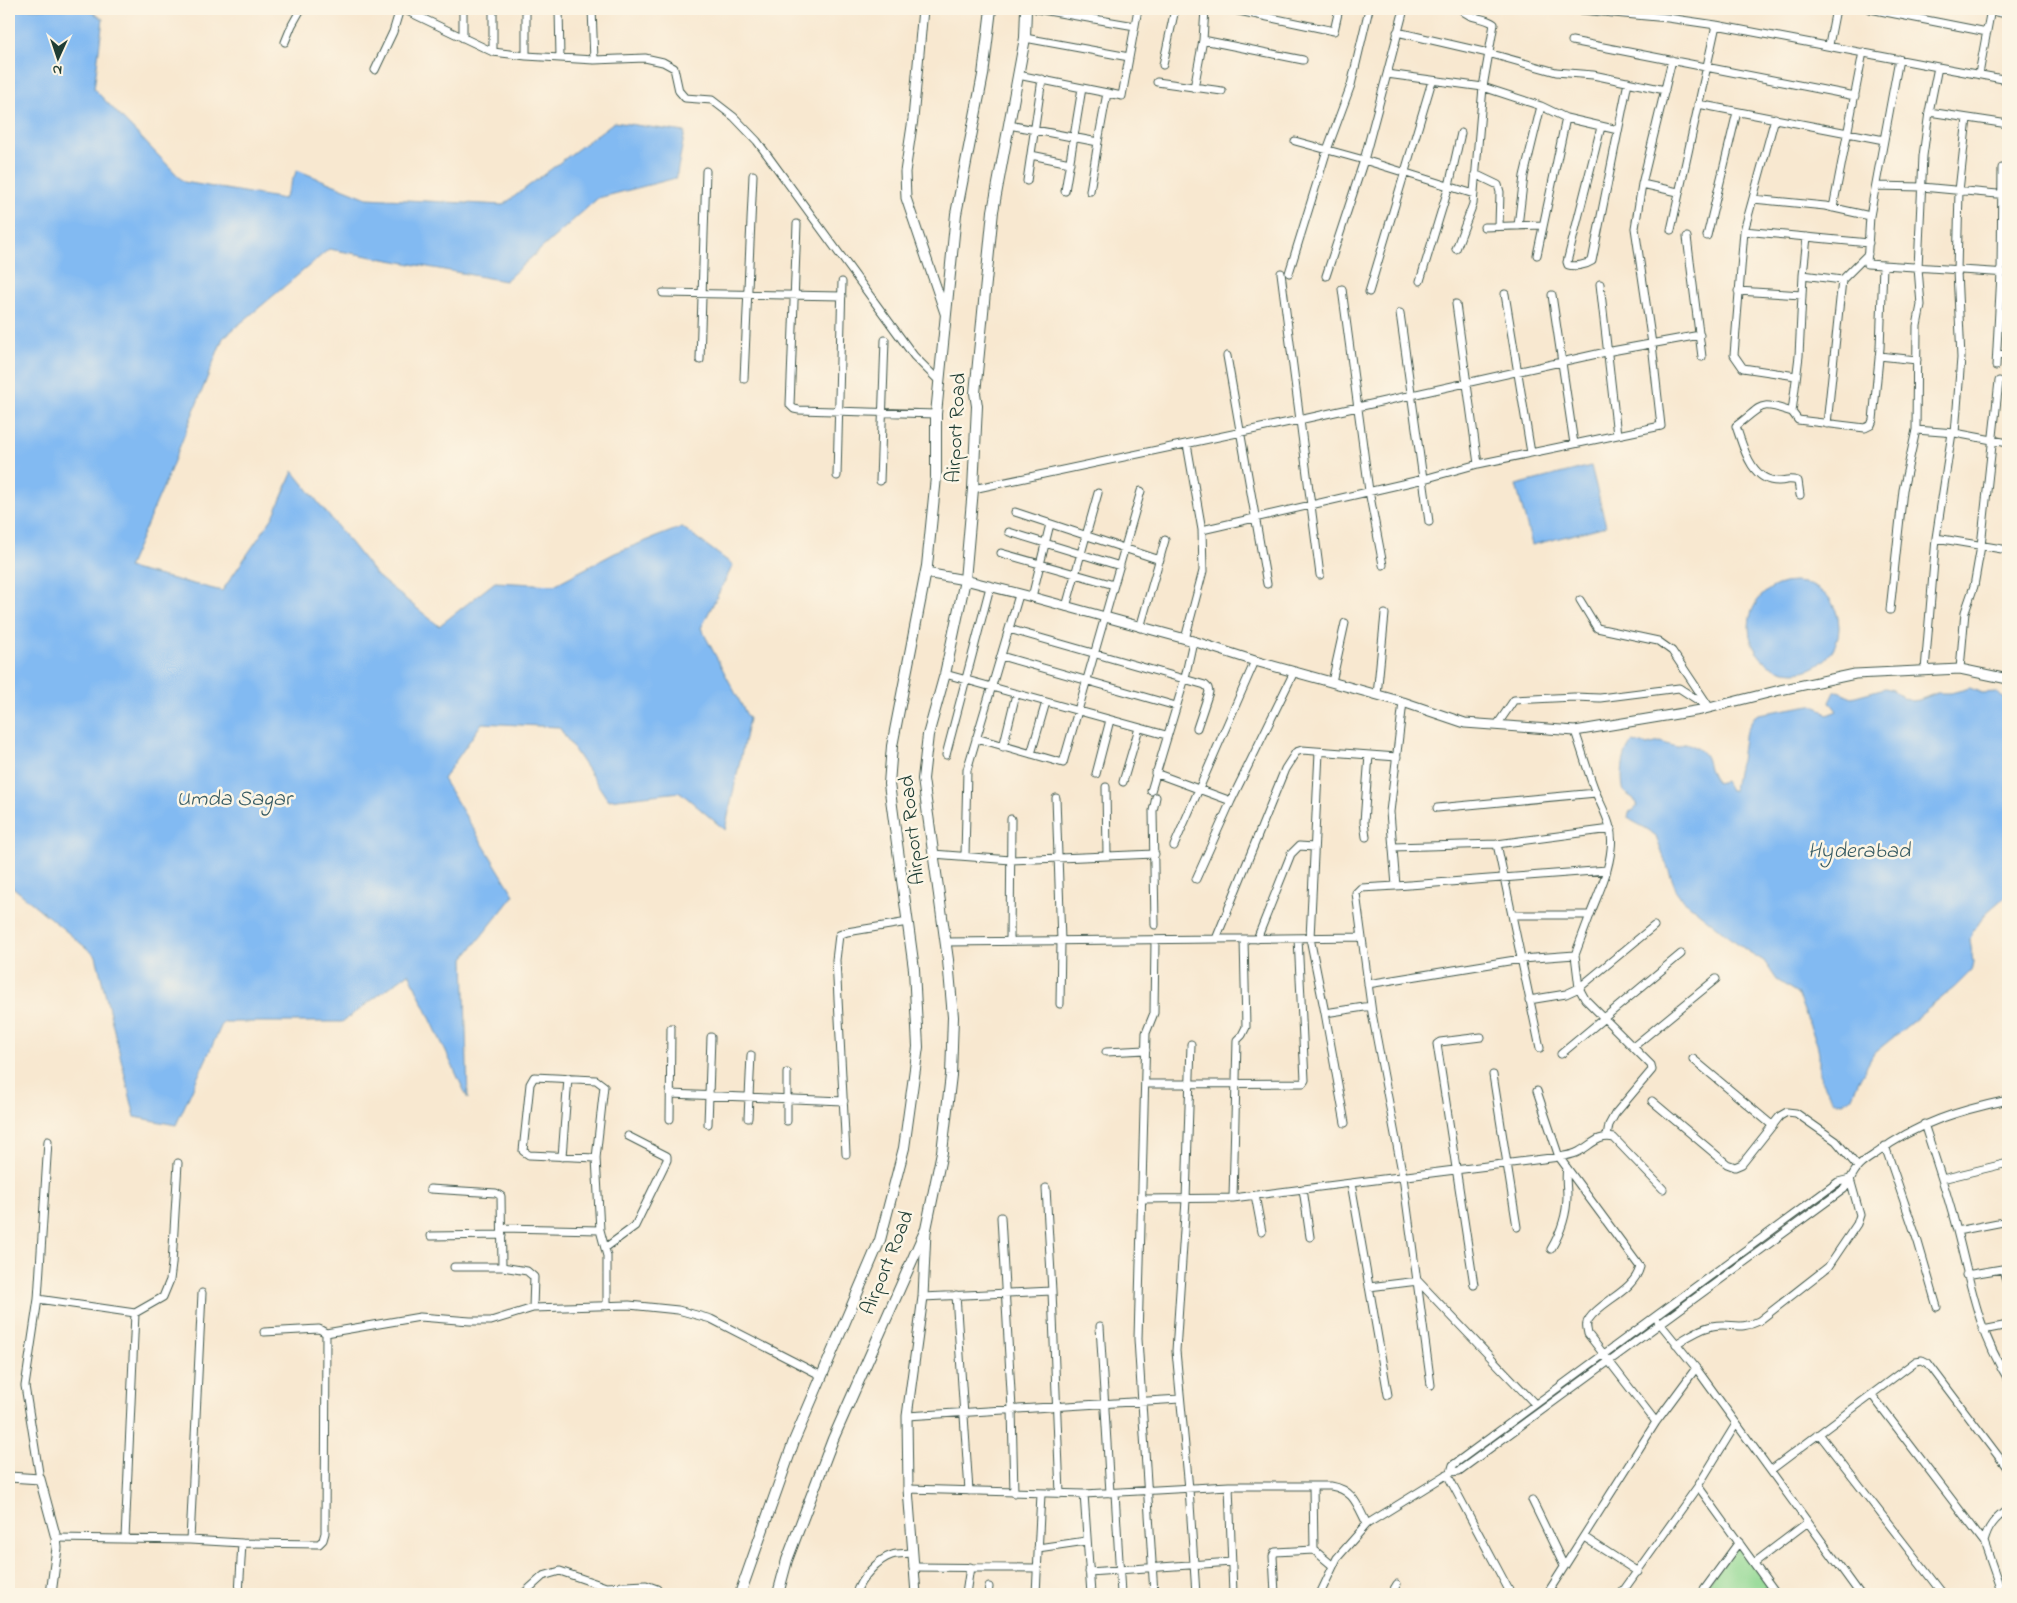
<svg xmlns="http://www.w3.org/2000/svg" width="2017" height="1603" font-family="'Indie Flower',sans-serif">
<rect width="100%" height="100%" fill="#fcf5e5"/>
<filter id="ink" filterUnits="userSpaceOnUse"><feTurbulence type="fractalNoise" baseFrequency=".02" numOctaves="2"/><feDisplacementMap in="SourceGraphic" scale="10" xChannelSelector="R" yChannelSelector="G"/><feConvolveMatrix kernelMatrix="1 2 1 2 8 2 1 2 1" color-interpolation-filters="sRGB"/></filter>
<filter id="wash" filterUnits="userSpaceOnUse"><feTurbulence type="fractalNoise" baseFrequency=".0096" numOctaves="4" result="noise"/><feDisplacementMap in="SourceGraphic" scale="20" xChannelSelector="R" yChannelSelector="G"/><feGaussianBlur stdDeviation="1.12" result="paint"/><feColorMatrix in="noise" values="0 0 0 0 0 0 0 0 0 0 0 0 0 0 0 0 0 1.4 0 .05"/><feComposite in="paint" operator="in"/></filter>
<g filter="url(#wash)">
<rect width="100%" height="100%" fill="#f8e8d0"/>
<path fill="#90d893" stroke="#588a64" d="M 1738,1544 L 1770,1589 L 1735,1594 L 1700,1594 Z"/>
<path fill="#82baf2" stroke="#507c93" d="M 9,9 L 87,9 L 103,19 L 94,89 L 184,182 L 284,199 L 297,170 L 367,198 L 503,205 L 614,122 L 685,132 L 676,178 L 598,198 L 505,281 L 329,249 L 223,338 L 168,476 L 128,568 L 222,591 L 273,517 L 293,471 L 377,576 L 439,626 L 495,582 L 554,585 L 615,553 L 682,527 L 733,565 L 701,628 L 749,719 L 725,830 L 680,792 L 608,800 L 559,727 L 482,723 L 443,779 L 514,895 L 464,958 L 468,1099 L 409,973 L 342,1022 L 223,1022 L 176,1125 L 135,1117 L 96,956 L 9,884 Z
M 1591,466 L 1606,526 L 1532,545 L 1516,485 Z
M1749 627a45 45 0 1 1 90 0a45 45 0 1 1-90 0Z
M 1885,688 L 1893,690 L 1905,699 L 1912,701 L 1919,700 L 1937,693 L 1951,693 L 1970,688 L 1982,693 L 1996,692 L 2008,700 L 2008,894 L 1986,913 L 1972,933 L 1970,939 L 1973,962 L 1971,971 L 1955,987 L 1874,1053 L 1858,1082 L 1852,1097 L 1842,1103 L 1834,1101 L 1829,1094 L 1819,1074 L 1819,1054 L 1817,1044 L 1797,993 L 1777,980 L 1764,961 L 1746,950 L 1682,899 L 1677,892 L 1656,837 C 1650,828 1637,825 1628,818 L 1629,812 L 1634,810 L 1637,806 L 1634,799 L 1624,792 C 1620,778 1622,751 1633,742 L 1647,745 L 1660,742 L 1677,747 L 1686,743 C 1716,754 1701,764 1717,783 L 1724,781 L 1730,790 L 1734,790 L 1737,771 L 1741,761 L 1744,737 L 1754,717 L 1758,714 L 1811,705 L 1819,707 L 1827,715 L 1837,711 L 1830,702 L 1835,692 L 1838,691 L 1852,697 Z"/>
</g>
<g filter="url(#ink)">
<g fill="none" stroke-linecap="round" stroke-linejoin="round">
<g stroke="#40574b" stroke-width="9">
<path id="minor" d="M 403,9 L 493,52 L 526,56 L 594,60 L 645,58 L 663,62 L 674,68 L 679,91 L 685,98 L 712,100 L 734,117 L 757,141 L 914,356 L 940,382
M 463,9 L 463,38
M 559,9 L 560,58
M 592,9 L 594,60
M 1036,9 L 1135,26
M 1229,9 L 1334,31 L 1339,9
M 1404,9 L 1387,74 L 1483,87 L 1541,106 L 1566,118 L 1618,130
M 1570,9 L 1668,18 L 1716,25 L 1938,67 L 1929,112 L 2008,124
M 1870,9 L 1987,32
M 1990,11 L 2008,14
M 1397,32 L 1488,53 L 1556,72 L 1593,75 L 1665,90
M 1025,38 L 1129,57
M 1203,40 L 1303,60
M 1572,41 L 1855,96
M 285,42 L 292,25 L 301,9
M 1829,45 L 1836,9
M 493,52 L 493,9
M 526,56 L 526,9
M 1899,59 L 1870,216 L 1867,264 L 2008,273
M 1163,65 L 1175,9
M 1938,67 L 2008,80
M 375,70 L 393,32 L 400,9
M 1387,74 L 1364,160 L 1474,194
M 1979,74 L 1991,9
M 1018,75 L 1122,96 L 1138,9
M 1157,82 L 1222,91
M 1194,88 L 1203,40 L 1205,9
M 1698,104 L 1884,140
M 1929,112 L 1923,156 L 1918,268 L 1921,305 L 1917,326 L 1916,430 L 1955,433 L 2008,443
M 1775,118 L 1744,231 L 1734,355 L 1743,368 L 1796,376
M 1009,125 L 1098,142 L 1107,93
M 1601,127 L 1567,262 L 1568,265 C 1575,267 1586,265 1592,261 L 1628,82
M 1295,141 L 1364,160 L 1326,276
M 1031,155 L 1070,163
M 1475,174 L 1498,185 L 1500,192 L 1499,226
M 1027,181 L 1042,79
M 1642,184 L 1678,192
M 1876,186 L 1922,187 L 2008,195
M 1065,191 L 1082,88
M 1090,191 L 1098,142
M 1753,199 L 1825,206 L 1870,216
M 1833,208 L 1863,52
M 797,224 L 790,405 L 794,409 L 799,410 L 936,414
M 1518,226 L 1524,176 L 1541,106
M 1484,227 L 1543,225
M 1671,230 L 1716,25
M 1744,231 L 1869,243
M 1707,236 L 1737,112
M 1687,237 L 1702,357
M 1807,237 L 1803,275 L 1842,280 L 1868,254
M 1456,249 L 1473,204 L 1483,87 L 1494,24 C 1484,16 1470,20 1461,9
M 1537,255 L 1566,118
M 1281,273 L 1320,575
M 1289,273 L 1327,150 L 1351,85 L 1369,9
M 1803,275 L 1799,356 L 1792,412 L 1798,420 L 1865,428 L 1871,425 L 1873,420 L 1880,348 L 1883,265
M 1420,281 L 1449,186 L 1461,133
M 1600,284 L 1617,435
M 1342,289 L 1369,491 L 1383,565
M 1738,291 L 1802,295
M 1369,292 L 1432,81
M 663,293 L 842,296
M 1505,294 L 1531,453
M 1552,295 L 1574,444
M 1456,304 L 1478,464
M 1400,313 L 1429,522
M 1997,354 L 2008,355
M 1227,356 L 1267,584
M 1879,356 L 1917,360
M 700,360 L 706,171
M 1996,366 L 2001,273 L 2002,168
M 744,379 L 753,175
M 1792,412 C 1756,400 1764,406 1736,426 C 1743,446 1751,482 1779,481 C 1788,481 1786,478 1798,481 L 1800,495
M 1827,424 L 1842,280
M 1955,433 L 1961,358 L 1957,271 L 1959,191 L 1967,118
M 837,476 L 842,282
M 880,481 L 885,340
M 973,489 L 1299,420 L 1606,352 L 1700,335
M 1015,512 L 1160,560
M 1202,530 L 1424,479 L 1478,464 L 1661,426 L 1652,344 L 1635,228 L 1642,184 L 1672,60
M 1009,532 L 1120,566
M 1936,538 L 2008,550
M 1001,553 L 1114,585
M 1032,597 L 1050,524
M 1580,600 L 1597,628 L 1658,641 L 1672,651 L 1708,705
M 1066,607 L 1098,493
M 1890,610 L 1903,490 L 1916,430
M 1140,628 L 1165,540
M 1009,629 L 1205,685 L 1208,688 L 1209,692 L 1197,728
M 1185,639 L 1203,571 L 1202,530 L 1187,444
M 1001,656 L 1176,706
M 1960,669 L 1965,612 L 1974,586 L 1981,546 L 1999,381
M 1925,670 L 1936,538 L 1952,433
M 945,674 L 1166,735
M 1332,682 L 1345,623
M 1377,695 L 1385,614
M 1403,702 L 1390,812 L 1396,886 L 1361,888 L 1356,893 L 1372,1013 L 1403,1177 L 1431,1385
M 1497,725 L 1514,700 L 1574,697 L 1600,698 L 1679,688 L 1710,708
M 976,738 L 1063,763 L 1141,491
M 1003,747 L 1016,694
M 1319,752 L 1310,938 L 1325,1013
M 1031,754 L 1046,702
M 946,755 L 990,587
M 1155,773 L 1231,801
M 1096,774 L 1110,720
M 1123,782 L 1139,728
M 1106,787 L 1107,855
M 1151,791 L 1185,678 L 1193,641
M 1056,798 L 1061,941 L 1060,1004
M 1437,808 L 1596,793
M 1366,837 L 1364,822 L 1369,755
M 1497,844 L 1540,1048
M 1174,846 L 1255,661
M 1393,847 L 1497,844 L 1611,829
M 933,854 L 1011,860 L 1155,854
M 965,856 L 967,770 L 1019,595
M 1196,879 L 1231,801 L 1294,672
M 1396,886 L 1607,870
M 1512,915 L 1590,915 C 1598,894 1609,872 1611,849 C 1614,827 1604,812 1596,793 C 1588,773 1582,751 1575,731
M 1155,925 L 1153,811 L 1156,797
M 1361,937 L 1216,939 L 1285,769 L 1296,752 L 1302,750 L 1397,757
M 1257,939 L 1291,854 L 1299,846 L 1314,847
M 1010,941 L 1011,819
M 945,942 L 1216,939
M 1575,955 L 1579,988 L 1585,999 L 1651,1065 L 1652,1070 L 1615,1114 L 1609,1125 L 1607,1137
M 1368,984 L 1521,959 L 1575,955 L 1590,915
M 1529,1000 L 1566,994 L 1579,988 L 1654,926
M 1191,1044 L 1186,1200 L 1176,1351 L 1189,1489 L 1196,1594
M 1633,1047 L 1716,979
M 1106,1052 L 1146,1050
M 1561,1054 L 1681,954
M 1693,1059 L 1773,1126
M 1493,1075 L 1517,1227
M 1145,1084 L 1303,1083 L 1305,1080 L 1298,938
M 1537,1091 L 1559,1157 L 1640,1267 C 1634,1291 1601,1301 1589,1319 C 1585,1324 1587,1328 1588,1334 L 1656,1422
M 670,1094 L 844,1101
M 1652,1101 L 1727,1164 L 1735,1167 L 1742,1164 L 1780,1116 L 1787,1112 L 1796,1113 L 1836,1141 L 1858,1167
M 748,1118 L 751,1055
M 670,1119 L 671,1028
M 787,1121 L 787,1073
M 1345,1123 L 1325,1013 L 1371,1006
M 708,1124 L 711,1037
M 1924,1124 C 1936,1160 1948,1195 1957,1231 C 1971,1285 1978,1331 2008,1379
M 1885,1146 L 1918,1242 L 1937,1307
M 846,1154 L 836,960 L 839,935 L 847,932 L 908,922
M 562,1157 L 568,1078
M 596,1158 L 529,1155 L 523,1151 L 530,1084 L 534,1077 L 596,1080 L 604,1086 L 596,1158 L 600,1230 L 607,1256 L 607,1306
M 1942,1179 L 2008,1163
M 1046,1188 L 1052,1291
M 430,1189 L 496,1193 L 501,1196 L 502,1267 L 527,1271 L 534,1277 L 533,1308 L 629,1305 L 678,1310 L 711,1319 L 822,1376
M 1303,1189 L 1310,1237
M 1255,1195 L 1262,1232
M 1233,1198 L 1351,1183
M 1143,1199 L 1233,1198 L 1237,1040 L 1242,1035 L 1246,1027 L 1244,939
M 1001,1217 L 1012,1409 L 1014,1493
M 502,1228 L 600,1230
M 1957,1231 L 2008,1221
M 431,1236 L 502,1235
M 605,1248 L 635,1226 L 667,1160 L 667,1156 L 628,1136
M 1551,1249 C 1561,1232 1567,1216 1567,1196 C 1567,1186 1565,1177 1567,1168
M 454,1267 L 502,1267
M 2003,1269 L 2008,1288
M 1966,1275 L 2008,1268
M 1474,1285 L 1437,1044 L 1440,1042 L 1481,1037
M 1369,1287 L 1418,1281 L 1535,1404
M 956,1295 L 969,1491
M 923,1297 L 1052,1291 L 1060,1494
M 38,1299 L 135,1313 L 163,1297 L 170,1280 L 172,1264 L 178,1163
M 1658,1321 L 1696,1368 L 1860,1594
M 1100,1326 L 1110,1493
M 1983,1330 L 2008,1325
M 326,1333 L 420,1317 L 470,1321 L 491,1321 L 533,1308
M 1676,1344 C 1687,1337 1699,1329 1712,1326 C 1731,1322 1739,1331 1759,1321 L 1828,1267 L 1857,1224 L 1860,1215 L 1850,1179
M 2001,1368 L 2008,1364
M 1388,1395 L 1351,1183 L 1559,1157 C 1565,1156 1571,1155 1576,1153 C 1590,1147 1597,1134 1614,1138 L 1663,1189
M 1872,1395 L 1984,1542 L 1999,1585 L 2000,1594
M 907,1416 L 1180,1399
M 1820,1435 L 1943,1594
M 1771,1470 L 1916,1361 L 1922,1360 L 1928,1363 L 2008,1469
M 1451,1472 L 1453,1465 L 1838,1182 L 1850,1179
M 1447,1474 L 1511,1594
M 40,1479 L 25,1386 L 38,1299 L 48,1141
M 1229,1486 L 1233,1594
M 1313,1486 L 1314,1550
M 1698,1486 L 1776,1594
M 908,1489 L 1084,1494 L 1229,1486 L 1331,1486 C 1354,1490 1357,1505 1367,1524
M 1115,1493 L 1121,1594
M 1084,1494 L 1091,1594
M 1532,1500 L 1564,1566
M 1584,1537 L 1638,1572
M 56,1538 L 190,1540 L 242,1543 L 239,1594
M 125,1539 L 135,1313
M 190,1540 L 202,1293
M 1984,1542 C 1988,1526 1995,1519 2008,1509
M 242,1543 L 319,1544 L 323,1540 L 325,1533 L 326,1333 L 319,1329 L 264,1332
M 1038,1548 L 1086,1541
M 1754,1563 L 1808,1522
M 913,1567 L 1038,1568
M 1089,1572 L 1232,1562
M 523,1594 L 543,1576 L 560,1571 L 606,1587 L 646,1585 L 657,1589 L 660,1594
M 856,1594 C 859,1580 878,1559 892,1555 C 898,1553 906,1554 912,1553
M 966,1594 L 970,1567
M 988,1594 L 989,1587
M 1036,1594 L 1041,1494
M 1154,1594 L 1138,1339 L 1146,1033 L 1154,1013 L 1155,940
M 1275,1594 L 1273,1556 L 1275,1552 L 1314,1550 L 1333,1566
M 1320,1594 L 1337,1558 L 1367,1524 L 1451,1472 L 1459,1471 L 1844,1189 C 1850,1182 1852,1173 1859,1166 C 1864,1161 1871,1157 1877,1153 C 1916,1123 1961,1110 2008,1100
M 1391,1594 L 1397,1584
M 1547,1594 L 1656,1422 L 1696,1368
M 1621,1594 L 1698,1486 L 1736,1424
M 1701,1594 L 1739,1542"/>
</g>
<g stroke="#40574b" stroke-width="11">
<path id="tertiary" d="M 923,9 L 913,119 L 905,172 L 906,198 L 945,313
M 926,573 L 965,580 L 1032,597 L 1193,641 L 1255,661 L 1403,702 L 1465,723 L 1575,731 L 1701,710 L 1780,690 L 1855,674 L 1960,669 L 2008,679
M 9,1477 L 40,1479 L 56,1538 L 57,1548 L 51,1594
M 916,1594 L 908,1489 L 907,1416 L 923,1297 L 926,1231"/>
</g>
<g stroke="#40574b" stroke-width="12">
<path id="secondary" d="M 740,1594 L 794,1441 L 880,1240 L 904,1148 L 918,1047 L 914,969 L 889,784 L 892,746 L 927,566 L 936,477 L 936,414 L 956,214 L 983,75 L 991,9
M 778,1594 L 787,1560 L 833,1439 L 926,1229 L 942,1152 L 951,1075 L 953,1017 L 948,960 L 923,779 L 928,735 L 945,674 L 965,580 L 973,489 L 977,406 L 975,393 L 993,211 L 1025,38 L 1026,9"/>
</g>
<use href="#minor" stroke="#fff" stroke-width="7"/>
<use href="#tertiary" stroke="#fff" stroke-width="9"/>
<use href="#secondary" stroke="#fff" stroke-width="10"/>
</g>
</g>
<g text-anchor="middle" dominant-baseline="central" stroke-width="5" stroke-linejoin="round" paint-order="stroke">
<g font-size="21" fill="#1f3d34" stroke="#fcf5e5">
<text transform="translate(957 428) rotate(-87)">Airport Road</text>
<text transform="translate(913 830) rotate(-96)">Airport Road</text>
<text transform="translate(888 1263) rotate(-68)">Airport Road</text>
</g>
<g font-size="22" font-style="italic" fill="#385c64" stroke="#fcf5e5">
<text x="234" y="800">Umda Sagar</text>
<text x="1859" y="852">Hyderabad</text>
</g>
</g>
<rect width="2017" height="1603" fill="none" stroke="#fcf5e5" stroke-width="30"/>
<g transform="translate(58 58) rotate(183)" stroke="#fcf5e5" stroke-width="4" paint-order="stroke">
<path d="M0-4L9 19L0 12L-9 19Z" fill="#1f3d34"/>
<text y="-8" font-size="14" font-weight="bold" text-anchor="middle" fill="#1f3d34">N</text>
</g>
</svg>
